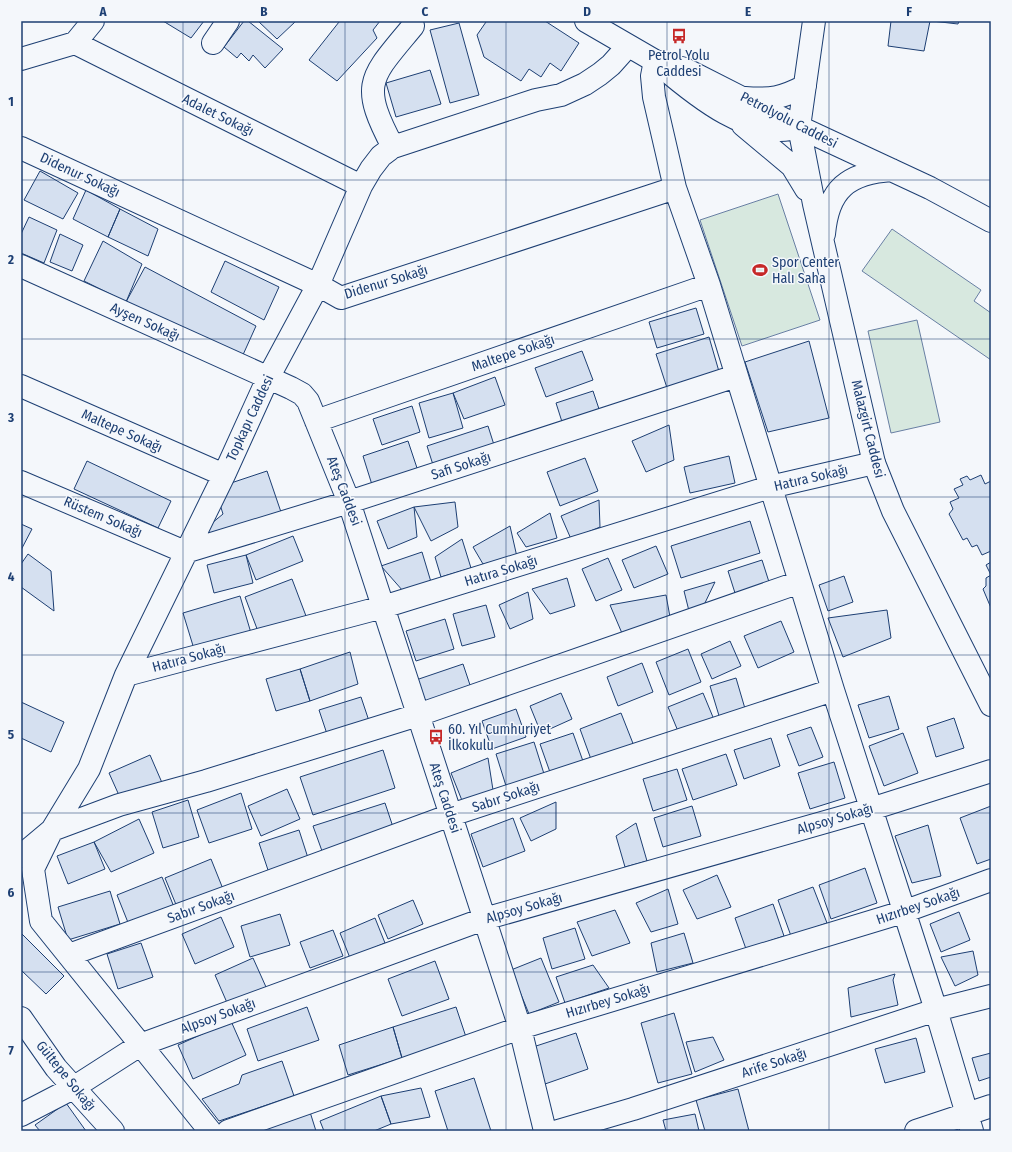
<svg xmlns="http://www.w3.org/2000/svg" width="1012" height="1152" font-family="'Fira Sans Condensed',sans-serif">
<rect width="100%" height="100%" fill="#f4f7fb"/>
<path fill="#d7e8df" stroke="#687fa3" d="M 778,194 L 820,320 L 742,346 L 700,220 Z
M 892,229 L 981,290 L 974,301 L 991,313 L 991,360 L 862,271 Z
M 917,320 L 940,422 L 891,433 L 868,331 Z"/>
<path fill="#d5e0f0" stroke="#1d3f73" d="M 163,21 L 204,21 L 191,38 Z
M 244,21 L 248,21 L 283,49 L 265,68 L 253,55 L 249,61 L 241,53 L 237,58 L 224,47 Z
M 258,21 L 296,21 L 277,39 Z
M 338,21 L 380,21 L 373,30 L 377,38 L 337,81 L 309,60 L 339,22 Z
M 484,21 L 545,21 L 579,43 L 561,71 L 550,63 L 541,77 L 529,69 L 521,81 L 484,57 L 477,35 L 486,22 Z
M 891,21 L 930,21 L 924,51 L 888,46 Z
M 932,21 L 959,21 L 958,24 Z
M 459,23 L 479,95 L 450,103 L 430,30 Z
M 430,70 L 441,104 L 396,117 L 386,83 Z
M 40,171 L 78,193 L 63,219 L 24,200 Z
M 86,190 L 120,209 L 108,237 L 73,219 Z
M 120,209 L 158,229 L 148,256 L 108,237 Z
M 29,217 L 57,230 L 44,263 L 21,253 L 21,234 Z
M 60,234 L 83,245 L 72,271 L 50,262 Z
M 103,241 L 142,264 L 126,302 L 84,281 Z
M 225,261 L 279,287 L 264,320 L 211,292 Z
M 145,267 L 256,326 L 242,357 L 126,302 Z
M 696,308 L 704,334 L 657,348 L 649,322 Z
M 709,337 L 720,375 L 668,391 L 656,354 Z
M 809,341 L 829,418 L 768,432 L 745,362 Z
M 582,351 L 593,380 L 546,397 L 535,368 Z
M 495,377 L 505,405 L 464,419 L 453,393 Z
M 593,391 L 600,412 L 563,425 L 556,403 Z
M 453,393 L 463,428 L 429,438 L 419,403 Z
M 412,406 L 420,432 L 382,445 L 373,419 Z
M 669,425 L 674,460 L 646,472 L 632,441 Z
M 488,426 L 495,448 L 434,468 L 427,446 Z
M 408,441 L 419,474 L 373,488 L 363,456 Z
M 729,456 L 735,483 L 690,493 L 684,467 Z
M 585,458 L 598,491 L 560,506 L 547,472 Z
M 87,461 L 171,501 L 158,528 L 74,489 Z
M 267,471 L 282,515 L 203,542 L 200,533 L 223,514 L 218,498 L 225,485 Z
M 981,475 L 985,484 L 991,481 L 991,551 L 982,555 L 977,545 L 972,547 L 967,538 L 963,540 L 949,514 L 953,509 L 950,502 L 959,498 L 954,489 L 963,485 L 960,479 L 967,476 L 970,480 Z
M 599,500 L 600,527 L 571,539 L 561,516 Z
M 455,502 L 458,527 L 431,541 L 414,507 Z
M 414,507 L 417,537 L 388,549 L 377,521 Z
M 550,513 L 557,538 L 526,547 L 517,533 Z
M 750,521 L 760,553 L 681,578 L 671,546 Z
M 21,524 L 32,529 L 21,550 Z
M 510,526 L 517,557 L 483,564 L 473,547 Z
M 293,536 L 303,561 L 256,580 L 246,555 Z
M 462,539 L 471,568 L 441,577 L 435,557 Z
M 656,546 L 668,574 L 634,588 L 622,560 Z
M 422,552 L 431,582 L 403,591 L 381,566 Z
M 28,554 L 51,571 L 54,611 L 21,587 L 21,564 Z
M 246,555 L 253,583 L 214,593 L 207,565 Z
M 608,558 L 622,590 L 596,601 L 582,569 Z
M 762,560 L 769,582 L 735,593 L 728,571 Z
M 991,562 L 991,608 L 983,589 L 986,586 L 986,578 L 991,575 L 986,565 Z
M 844,576 L 853,602 L 828,611 L 819,585 Z
M 567,578 L 575,606 L 550,614 L 532,589 Z
M 292,579 L 306,616 L 259,634 L 245,597 Z
M 715,582 L 703,607 L 689,611 L 684,591 Z
M 528,592 L 533,619 L 510,629 L 499,605 Z
M 666,595 L 670,617 L 624,638 L 610,605 Z
M 240,596 L 251,633 L 194,649 L 183,613 Z
M 486,605 L 495,637 L 462,646 L 453,614 Z
M 887,610 L 891,638 L 843,657 L 828,618 Z
M 445,619 L 454,649 L 416,661 L 406,631 Z
M 781,621 L 794,652 L 758,668 L 744,636 Z
M 730,641 L 741,666 L 712,679 L 701,654 Z
M 688,649 L 701,682 L 669,695 L 656,662 Z
M 350,652 L 358,684 L 310,701 L 300,669 Z
M 642,663 L 653,692 L 618,706 L 607,677 Z
M 463,664 L 471,688 L 421,705 L 413,681 Z
M 300,669 L 310,701 L 276,711 L 266,679 Z
M 736,678 L 746,712 L 720,719 L 710,686 Z
M 561,693 L 572,719 L 541,733 L 530,706 Z
M 703,693 L 715,722 L 680,736 L 668,707 Z
M 889,696 L 899,729 L 869,738 L 858,705 Z
M 361,697 L 369,721 L 327,734 L 319,710 Z
M 21,702 L 64,722 L 51,752 L 21,738 Z
M 516,709 L 526,737 L 492,749 L 482,721 Z
M 621,713 L 634,746 L 592,762 L 580,729 Z
M 954,718 L 964,748 L 936,757 L 927,727 Z
M 811,727 L 823,757 L 799,766 L 787,735 Z
M 573,733 L 584,764 L 551,775 L 540,744 Z
M 903,733 L 918,773 L 884,786 L 869,746 Z
M 771,738 L 780,766 L 744,779 L 734,750 Z
M 534,742 L 545,777 L 507,789 L 496,754 Z
M 383,750 L 395,788 L 313,815 L 300,777 Z
M 726,754 L 737,785 L 693,800 L 682,769 Z
M 150,755 L 163,785 L 122,802 L 109,773 Z
M 488,758 L 493,790 L 463,803 L 451,773 Z
M 834,762 L 845,798 L 810,809 L 798,773 Z
M 677,769 L 687,800 L 653,811 L 643,779 Z
M 287,789 L 300,819 L 261,836 L 248,806 Z
M 241,793 L 252,829 L 209,843 L 197,810 Z
M 188,800 L 199,837 L 163,848 L 152,812 Z
M 556,802 L 556,829 L 531,841 L 520,818 Z
M 385,803 L 393,827 L 322,851 L 313,826 Z
M 692,806 L 701,836 L 663,847 L 654,818 Z
M 991,806 L 991,859 L 977,864 L 960,818 Z
M 513,818 L 525,851 L 483,867 L 471,834 Z
M 139,819 L 154,853 L 111,872 L 94,842 Z
M 636,823 L 647,861 L 625,867 L 616,836 Z
M 928,825 L 941,876 L 912,883 L 895,836 Z
M 299,830 L 309,861 L 269,873 L 259,843 Z
M 94,842 L 105,869 L 68,884 L 57,856 Z
M 211,859 L 223,889 L 177,907 L 165,878 Z
M 865,868 L 877,903 L 831,919 L 819,885 Z
M 717,875 L 731,907 L 697,919 L 683,890 Z
M 162,877 L 174,907 L 129,925 L 117,895 Z
M 813,887 L 827,923 L 791,936 L 778,900 Z
M 668,889 L 678,924 L 651,932 L 636,903 Z
M 110,891 L 120,924 L 68,940 L 58,907 Z
M 413,900 L 423,924 L 388,939 L 378,915 Z
M 773,904 L 784,936 L 746,949 L 735,918 Z
M 615,910 L 630,943 L 592,956 L 577,922 Z
M 959,912 L 970,940 L 941,952 L 930,924 Z
M 280,914 L 290,945 L 250,957 L 241,926 Z
M 221,917 L 234,947 L 195,964 L 182,934 Z
M 375,918 L 385,943 L 350,958 L 340,933 Z
M 575,928 L 585,959 L 552,969 L 543,938 Z
M 333,930 L 343,956 L 310,968 L 300,942 Z
M 21,933 L 64,976 L 46,994 L 21,970 Z
M 684,933 L 693,963 L 657,972 L 651,943 Z
M 141,943 L 153,977 L 118,989 L 107,954 Z
M 973,951 L 978,975 L 955,986 L 941,957 Z
M 253,958 L 266,987 L 228,1005 L 215,975 Z
M 541,958 L 559,1002 L 529,1014 L 511,970 Z
M 435,961 L 449,999 L 402,1016 L 388,979 Z
M 593,965 L 609,988 L 565,1003 L 556,977 Z
M 895,974 L 893,980 L 898,1005 L 851,1017 L 848,988 Z
M 307,1007 L 319,1040 L 258,1061 L 247,1029 Z
M 456,1007 L 466,1037 L 402,1058 L 393,1027 Z
M 674,1013 L 692,1074 L 658,1083 L 641,1023 Z
M 231,1021 L 246,1055 L 193,1079 L 178,1045 Z
M 393,1027 L 402,1058 L 348,1075 L 339,1045 Z
M 576,1033 L 588,1069 L 545,1084 L 533,1047 Z
M 713,1037 L 724,1060 L 695,1072 L 686,1042 Z
M 916,1038 L 925,1072 L 885,1083 L 875,1049 Z
M 991,1053 L 991,1077 L 979,1081 L 972,1058 Z
M 282,1061 L 294,1096 L 219,1121 L 202,1099 L 239,1084 L 242,1075 Z
M 474,1078 L 491,1131 L 448,1131 L 435,1091 Z
M 421,1088 L 430,1117 L 391,1124 L 381,1096 Z
M 738,1089 L 749,1131 L 705,1131 L 696,1100 Z
M 381,1096 L 391,1124 L 374,1131 L 324,1131 L 320,1121 Z
M 66,1103 L 86,1131 L 40,1131 L 35,1125 Z
M 310,1112 L 316,1131 L 252,1131 Z
M 695,1114 L 699,1131 L 666,1131 L 663,1120 Z"/>
<g fill="none" stroke-linecap="round" stroke-linejoin="round">
<g stroke="#1d3f73" stroke-width="24">
<path id="minor" d="M 75,43 L 93,21
M 213,43 L 228,21
M 21,59 L 75,43 L 361,186
M 655,61 L 652,76 L 654,97 L 675,188 L 709,285 L 833,690 L 936,1010 L 972,1131
M 393,147 C 359,83 370,78 413,26
M 21,148 L 318,285 L 341,298 L 675,188
M 21,266 L 291,388 L 302,394 L 308,401 L 349,502 L 520,1028 L 545,1131
M 21,386 L 224,475
M 316,421 L 709,285
M 21,482 L 185,552
M 185,552 L 349,502 L 736,376
M 126,675 L 383,607 L 770,487 L 874,463
M 21,856 L 52,830 L 89,769 L 126,675 L 224,475 L 268,378 L 318,285 L 361,186 L 371,169 L 381,156 L 393,147 L 536,100 L 561,95 L 585,84 L 600,74 L 611,65 L 628,46
M 69,955 L 451,815 L 833,690
M 21,1018 L 56,1068 L 113,1131
M 21,1115 L 73,1088 L 140,1045 L 484,919 L 871,809 L 991,771
M 210,1131 L 41,921 L 33,869 L 52,830 L 119,805 L 206,781 L 418,715 L 800,582
M 228,1131 L 520,1028 L 903,912 L 991,880
M 558,1131 L 633,1109 L 936,1010 L 991,996
M 916,1131 L 991,1106"/>
</g>
<g stroke="#1d3f73" stroke-width="24">
<path id="major" d="M 586,21 L 655,61 L 685,69 L 799,127 L 930,188 L 991,221
M 814,21 L 799,127 L 814,204 L 874,463 L 893,511 L 991,705
M 661,66 C 695,95 752,142 799,127
M 745,98 C 771,100 782,98 805,86
M 743,125 L 792,166 L 806,189
M 824,234 C 828,189 848,173 892,170"/>
</g>
<use href="#minor" stroke="#f4f7fb" stroke-width="22"/>
<use href="#major" stroke="#f4f7fb" stroke-width="22"/>
</g>
<path fill="none" stroke="#1d3f73" stroke-width="1" stroke-opacity="0.55" d="M 183,21 L 183,1131M 345,21 L 345,1131M 506,21 L 506,1131M 667,21 L 667,1131M 829,21 L 829,1131M 21,180 L 991,180M 21,339 L 991,339M 21,497 L 991,497M 21,655 L 991,655M 21,813 L 991,813M 21,972 L 991,972"/>
<defs>
<g id="bus-bare" transform="scale(1.2)"><path d="M-5-6H5V4H4V6H2V4H-2V6H-4V4H-5ZM-3.5-4V0h7V-4ZM-3.5 1.2v1.5H-2V1.2ZM2 1.2v1.5H3.5V1.2Z" fill="#c62828" stroke="#f4f7fb" stroke-width="2.5" paint-order="stroke"/></g>
<g id="stadium-bare" transform="scale(1.2)"><path d="M0-5a6.5 5 0 1 0 0 10a6.5 5 0 1 0 0-10ZM-3.5-1.8h7v3.6h-7Z" fill="#c62828" stroke="#f4f7fb" stroke-width="2.5" paint-order="stroke"/></g>
</defs>
<g fill-rule="evenodd">
<use href="#bus-bare" x="679" y="36"/>
<use href="#stadium-bare" x="760" y="270"/>
<use href="#bus-bare" x="436" y="737"/>
</g>
<g text-anchor="middle" dominant-baseline="central" stroke-width="3" stroke-linejoin="round" paint-order="stroke">
<g font-size="14" fill="#1d3f73" stroke="#f4f7fb" text-anchor="start">
<text x="679" y="55" text-anchor="middle">Petrol Yolu<tspan x="679" dy="16">Caddesi</tspan></text>
<text x="772" y="262">Spor Center<tspan x="772" dy="16">Halı Saha</tspan></text>
<text x="448" y="729">60. Yıl Cumhuriyet<tspan x="448" dy="16">İlkokulu</tspan></text>
</g>
<g font-size="14" fill="#1d3f73" stroke="#f4f7fb">
<text transform="translate(218 115) rotate(26)">Adalet Sokağı</text>
<text transform="translate(789 120) rotate(27)">Petrolyolu Caddesi</text>
<text transform="translate(80 175) rotate(25)">Didenur Sokağı</text>
<text transform="translate(386 282) rotate(-17)">Didenur Sokağı</text>
<text transform="translate(145 322) rotate(24)">Ayşen Sokağı</text>
<text transform="translate(513 353) rotate(-19)">Maltepe Sokağı</text>
<text transform="translate(250 418) rotate(-65)">Topkapı Caddesi</text>
<text transform="translate(868 429) rotate(76)">Malazgirt Caddesi</text>
<text transform="translate(122 431) rotate(24)">Maltepe Sokağı</text>
<text transform="translate(461 466) rotate(-18)">Safi Sokağı</text>
<text transform="translate(811 478) rotate(-13)">Hatıra Sokağı</text>
<text transform="translate(344 491) rotate(69)">Ateş Caddesi</text>
<text transform="translate(103 517) rotate(23)">Rüstem Sokağı</text>
<text transform="translate(501 571) rotate(-17)">Hatıra Sokağı</text>
<text transform="translate(189 658) rotate(-15)">Hatıra Sokağı</text>
<text transform="translate(506 797) rotate(-18)">Sabır Sokağı</text>
<text transform="translate(445 798) rotate(72)">Ateş Caddesi</text>
<text transform="translate(835 819) rotate(-16)">Alpsoy Sokağı</text>
<text transform="translate(918 906) rotate(-19)">Hızırbey Sokağı</text>
<text transform="translate(201 907) rotate(-20)">Sabır Sokağı</text>
<text transform="translate(524 908) rotate(-16)">Alpsoy Sokağı</text>
<text transform="translate(608 1001) rotate(-17)">Hızırbey Sokağı</text>
<text transform="translate(218 1016) rotate(-20)">Alpsoy Sokağı</text>
<text transform="translate(774 1063) rotate(-18)">Arife Sokağı</text>
<text transform="translate(66 1076) rotate(51)">Gültepe Sokağı</text>
</g>
</g>
<rect width="1012" height="1152" fill="none" stroke="#f4f7fb" stroke-width="44"/>
<rect x="22" y="22" width="968" height="1108" fill="none" stroke="#1d3f73" stroke-width="1.5"/>
<g font-size="13" text-anchor="middle" font-weight="bold" fill="#1d3f73">
<text x="103" y="16">A</text>
<text x="264" y="16">B</text>
<text x="425" y="16">C</text>
<text x="587" y="16">D</text>
<text x="748" y="16">E</text>
<text x="909" y="16">F</text>
<text x="11" y="106">1</text>
<text x="11" y="264">2</text>
<text x="11" y="422">3</text>
<text x="11" y="581">4</text>
<text x="11" y="739">5</text>
<text x="11" y="897">6</text>
<text x="11" y="1055">7</text>
</g>
</svg>
